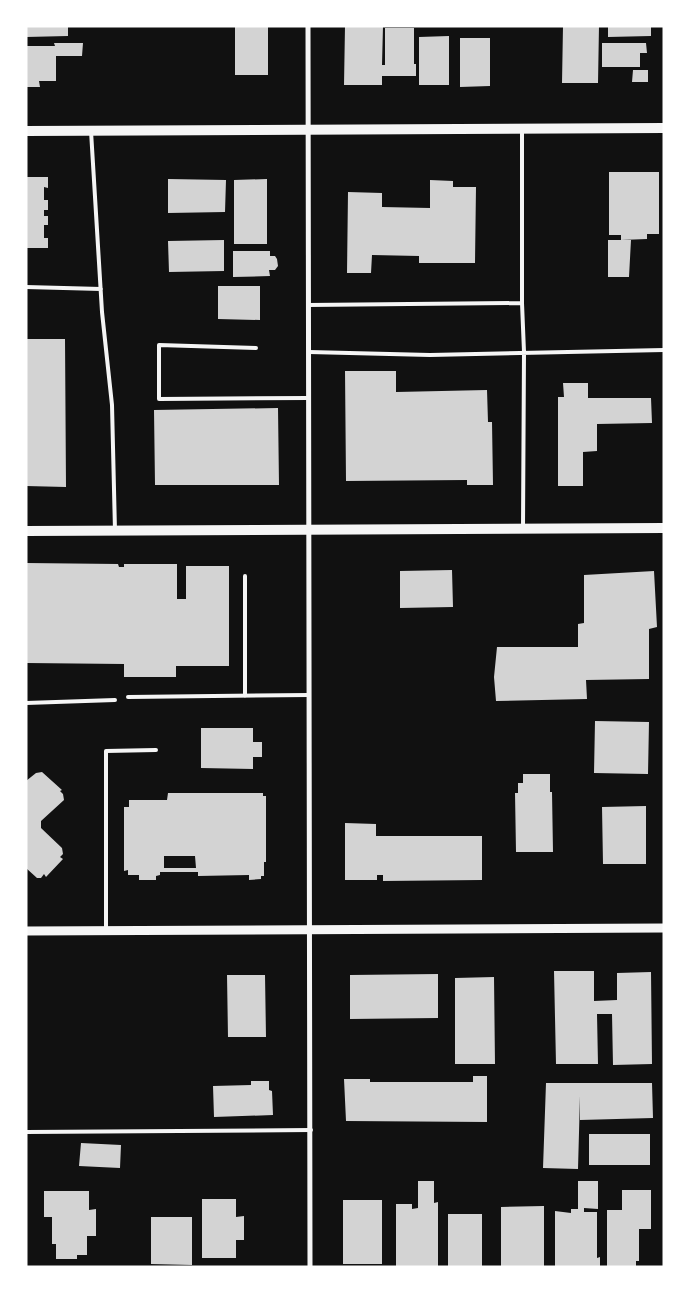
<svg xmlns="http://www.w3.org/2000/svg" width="690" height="1293" font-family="Montserrat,sans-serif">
<rect width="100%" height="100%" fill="#111"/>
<path fill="#d3d3d3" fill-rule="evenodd" d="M 26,26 L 68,26 L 68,36 L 26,37 Z
M 235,26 L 268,26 L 268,75 L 235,75 Z
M 345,26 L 383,26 L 382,65 L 385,65 L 385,28 L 414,28 L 414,64 L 416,64 L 416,76 L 382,76 L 382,85 L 344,85 Z
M 563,26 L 599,26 L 598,83 L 562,83 Z
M 608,26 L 651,26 L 651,36 L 608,37 Z
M 449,36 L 449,85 L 419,85 L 419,37 Z
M 460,38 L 490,38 L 490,86 L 460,87 Z
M 54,43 L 83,43 L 82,56 L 56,56 L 56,81 L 39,81 L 40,87 L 26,87 L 26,46 L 55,46 Z
M 602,43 L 646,43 L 647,53 L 640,53 L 640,67 L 602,67 Z
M 633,70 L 648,70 L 648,82 L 632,82 Z
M 609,172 L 659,172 L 659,234 L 647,234 L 647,239 L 621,240 L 621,235 L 609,235 Z
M 26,177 L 48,177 L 48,188 L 44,187 L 44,200 L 48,200 L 48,210 L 44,210 L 44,216 L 48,216 L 48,225 L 44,225 L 44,238 L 48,238 L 48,248 L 26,248 Z
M 168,179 L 226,180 L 225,212 L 168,213 Z
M 267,179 L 267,244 L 234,244 L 234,180 Z
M 430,180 L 453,181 L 453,187 L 476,187 L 475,263 L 419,263 L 419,256 L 372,255 L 371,273 L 347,273 L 348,192 L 382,193 L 382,207 L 430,208 Z
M 224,240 L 224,271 L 169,272 L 168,241 Z
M 608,240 L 631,240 L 629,277 L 608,277 Z
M 233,251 L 270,251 L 270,256 L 275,256 L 277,259 L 278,266 L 275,270 L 269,270 L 270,276 L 233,277 Z
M 218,286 L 260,286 L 260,320 L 218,319 Z
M 26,339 L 65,339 L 66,487 L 26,486 Z
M 345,371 L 396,371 L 396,392 L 487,390 L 488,422 L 492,422 L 493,485 L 467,485 L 467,480 L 346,481 Z
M 563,383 L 588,383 L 588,398 L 651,398 L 652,423 L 597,424 L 597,451 L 583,452 L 583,486 L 558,486 L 558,397 L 564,397 Z
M 278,408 L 279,485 L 155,485 L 154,410 Z
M 26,563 L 118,564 L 119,567 L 124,567 L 124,564 L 177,564 L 177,599 L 186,599 L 186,566 L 229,566 L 229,666 L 176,666 L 176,677 L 124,677 L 124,664 L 26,663 Z
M 452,570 L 453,607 L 400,608 L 400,571 Z
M 654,571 L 657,627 L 649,629 L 649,679 L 586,680 L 587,699 L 496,701 L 494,677 L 497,647 L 578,647 L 578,624 L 584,623 L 584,575 Z
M 595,721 L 649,722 L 648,774 L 594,773 Z
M 201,728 L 253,728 L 253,742 L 262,742 L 262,757 L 253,757 L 253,769 L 201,768 Z
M 42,772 L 62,790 L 60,791 L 63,794 L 64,800 L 41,821 L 41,828 L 62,848 L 63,854 L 60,857 L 63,859 L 46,877 L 44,874 L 41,878 L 37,878 L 26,868 L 26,781 L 36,773 Z
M 523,774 L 550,774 L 550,792 L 552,792 L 553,852 L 516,852 L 515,793 L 518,793 L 518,783 L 523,783 Z
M 168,793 L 263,793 L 263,796 L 266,796 L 266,862 L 264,862 L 264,876 L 261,876 L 261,879 L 249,880 L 249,875 L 198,876 L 198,872 L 160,872 L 160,875 L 156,876 L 156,880 L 139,880 L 139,875 L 128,875 L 128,870 L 124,871 L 124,807 L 129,807 L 129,800 L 167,800 ZM 164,856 L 195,856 L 196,868 L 164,868 Z
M 646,806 L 646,864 L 603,864 L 602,807 Z
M 345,823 L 376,824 L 376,836 L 482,836 L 482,880 L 383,881 L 383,875 L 377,875 L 377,880 L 345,880 Z
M 554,971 L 594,971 L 594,1001 L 617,1000 L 617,973 L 651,972 L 652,1064 L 613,1065 L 612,1014 L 597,1014 L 598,1064 L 556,1064 Z
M 438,974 L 438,1018 L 350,1019 L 350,975 Z
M 227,975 L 265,975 L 266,1037 L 228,1037 Z
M 494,977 L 495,1064 L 455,1064 L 455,978 Z
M 473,1076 L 487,1076 L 487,1122 L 346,1121 L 344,1079 L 370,1079 L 370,1082 L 473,1082 Z
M 251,1081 L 269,1081 L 269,1090 L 272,1091 L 273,1115 L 214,1117 L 213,1086 L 251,1085 Z
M 546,1083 L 652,1083 L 653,1118 L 580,1120 L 580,1096 L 578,1169 L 543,1168 Z
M 589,1134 L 650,1134 L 650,1165 L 589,1165 Z
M 81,1143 L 121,1145 L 120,1168 L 79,1166 Z
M 418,1181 L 434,1181 L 434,1203 L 438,1202 L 438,1267 L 396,1267 L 396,1204 L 412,1204 L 412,1209 L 418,1208 Z
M 578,1181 L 598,1181 L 598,1209 L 584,1208 L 584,1212 L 597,1212 L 597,1258 L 600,1257 L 600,1267 L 555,1267 L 555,1211 L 571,1213 L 571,1209 L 578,1209 Z
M 622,1190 L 651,1190 L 651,1229 L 639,1229 L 639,1261 L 636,1261 L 636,1267 L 607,1267 L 607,1210 L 622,1210 Z
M 44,1191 L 89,1191 L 89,1210 L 96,1209 L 96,1236 L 87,1236 L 87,1255 L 77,1255 L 77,1259 L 56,1259 L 56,1244 L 52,1244 L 52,1217 L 44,1217 Z
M 202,1199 L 236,1199 L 236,1217 L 244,1216 L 244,1240 L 236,1240 L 236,1258 L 202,1258 Z
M 343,1200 L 382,1200 L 382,1264 L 343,1264 Z
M 544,1206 L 544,1267 L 501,1267 L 501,1207 Z
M 448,1214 L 482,1214 L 482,1267 L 448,1267 Z
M 151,1217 L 192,1217 L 192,1265 L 151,1264 Z"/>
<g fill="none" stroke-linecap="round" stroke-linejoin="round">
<path stroke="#f5f5f5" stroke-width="4" d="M 91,131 L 102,312 L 112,405 L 115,531
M 26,287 L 101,289
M 522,303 L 524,352 L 523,528
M 308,305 L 522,303 L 522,129
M 256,348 L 159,345 L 159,399 L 309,398
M 309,352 L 430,355 L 664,350
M 245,576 L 245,696
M 128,697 L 309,695
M 26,703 L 115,700
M 106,930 L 106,751 L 156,750
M 26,1132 L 311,1130"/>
<path stroke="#f5f5f5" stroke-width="5" d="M 308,26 L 310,1267"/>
<path stroke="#f5f5f5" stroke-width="9" d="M 26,931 L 664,928"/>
<path stroke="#f5f5f5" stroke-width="10" d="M 26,131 L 664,128
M 26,531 L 664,528"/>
</g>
<rect width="690" height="1293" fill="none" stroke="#ffffff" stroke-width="55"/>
</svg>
